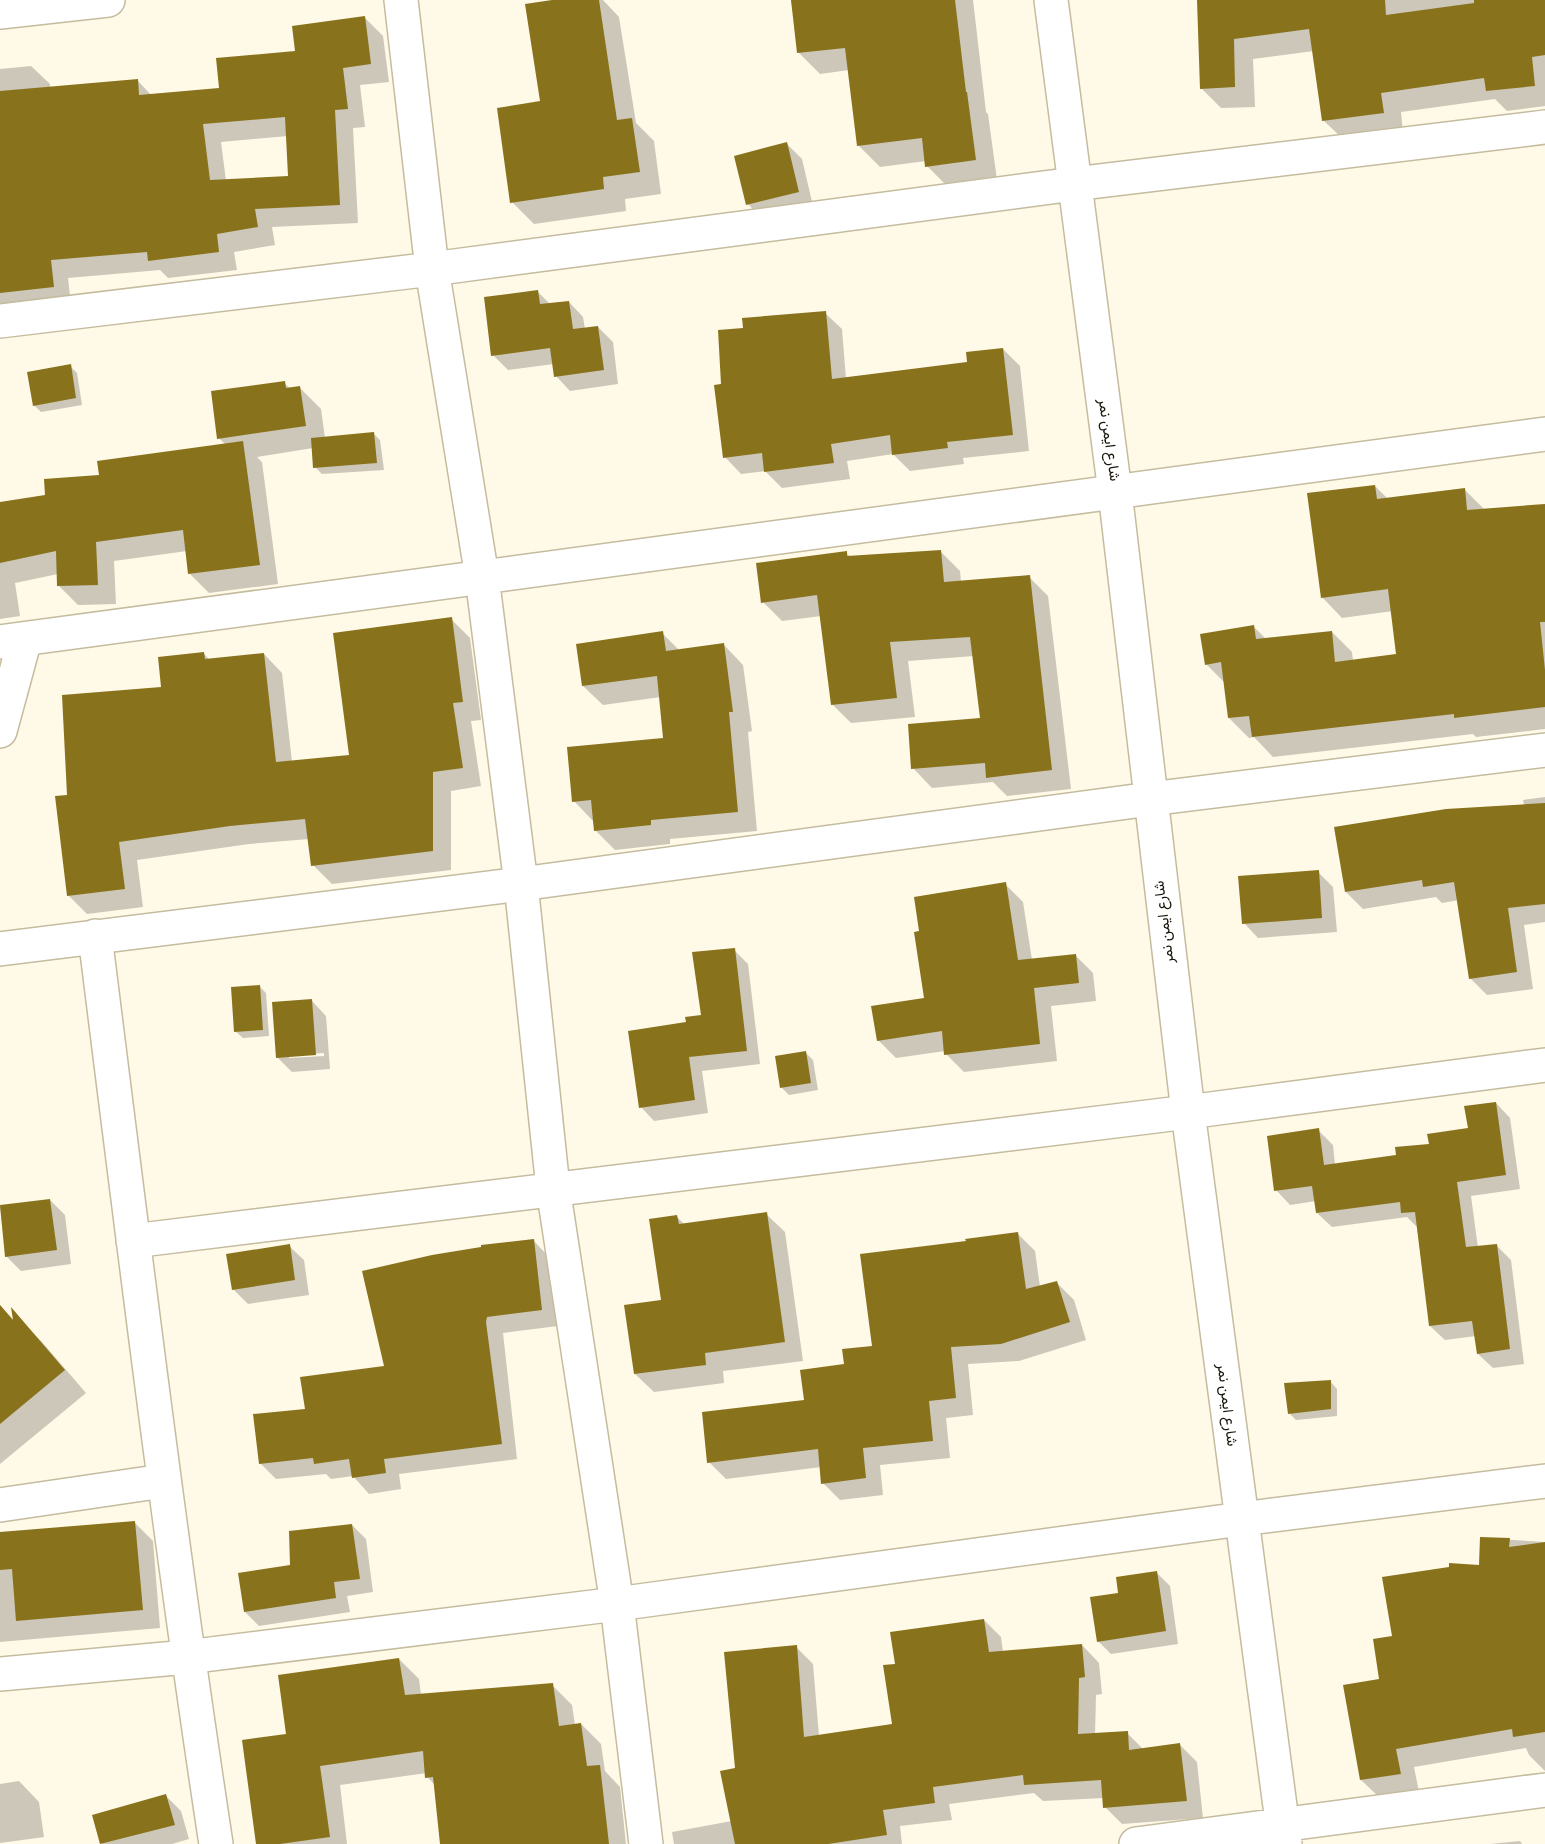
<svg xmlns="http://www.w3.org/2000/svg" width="1545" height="1844" font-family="Overpass,Vazirmatn,sans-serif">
<rect width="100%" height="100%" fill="#fff9e7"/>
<path fill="#0003" fill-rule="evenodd" d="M 561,0 L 603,0 L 619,17 L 636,123 L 654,141 L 661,194 L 625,199 L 626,211 L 534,224 L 512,202 L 542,103 Z
M 791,0 L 973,0 L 986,112 L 988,114 L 997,180 L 948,187 L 927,166 L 926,161 L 880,167 L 859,146 L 849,70 L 820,74 L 799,53 Z
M 1201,0 L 1541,0 L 1545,31 L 1545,106 L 1507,111 L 1495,99 L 1401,112 L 1403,132 L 1344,140 L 1323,120 L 1314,51 L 1253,59 L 1255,107 L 1221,108 L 1201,88 Z
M 365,18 L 383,36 L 389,82 L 360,85 L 365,127 L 353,128 L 358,223 L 272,227 L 275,245 L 234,252 L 237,270 L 168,278 L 160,270 L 68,278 L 71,305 L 0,313 L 0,69 L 31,66 L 50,84 L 50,88 L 138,81 L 152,96 L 220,90 ZM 288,136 L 290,177 L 226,181 L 221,142 Z
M 787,144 L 802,159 L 813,206 L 762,219 L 748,204 Z
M 538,292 L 551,305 L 569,302 L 583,317 L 585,329 L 598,327 L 613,342 L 618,384 L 570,391 L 556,376 L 554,364 L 508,370 L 493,355 Z
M 825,313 L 842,329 L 846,379 L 969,364 L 1003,349 L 1020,366 L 1029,451 L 963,458 L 964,464 L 910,471 L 893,454 L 847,461 L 850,479 L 782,488 L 765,471 L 741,474 L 725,457 L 723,385 L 745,329 Z
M 70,366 L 77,373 L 82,405 L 41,412 L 34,405 Z
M 284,383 L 291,389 L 300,388 L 321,409 L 325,438 L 373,433 L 380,440 L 384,470 L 322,474 L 315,467 L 313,448 L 257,457 L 262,462 L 278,584 L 209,593 L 190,574 L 187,551 L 114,561 L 116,604 L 78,605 L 59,586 L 58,574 L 15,583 L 20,616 L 0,619 L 0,503 L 46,496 L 100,477 L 226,445 L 219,438 Z
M 1375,486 L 1388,499 L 1464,489 L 1485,510 L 1545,506 L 1545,729 L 1476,737 L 1473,734 L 1273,757 L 1254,737 L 1249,738 L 1229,718 L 1225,683 L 1206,664 L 1254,627 L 1267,640 L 1332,632 L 1352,652 L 1353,661 L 1398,656 L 1393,611 L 1342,618 L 1322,597 Z
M 846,552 L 851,558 L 941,552 L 960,571 L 961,582 L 1029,577 L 1048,596 L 1071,789 L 1007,796 L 993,782 L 932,788 L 913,768 L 981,720 L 974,656 L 908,661 L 915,717 L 851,723 L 832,704 L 821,616 L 782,621 L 763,602 Z
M 451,619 L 470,638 L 481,720 L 471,721 L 481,786 L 451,791 L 451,870 L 332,884 L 313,865 L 309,839 L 249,844 L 137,860 L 143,907 L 87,914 L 69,896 L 68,796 L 163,688 L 204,654 L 210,660 L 264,654 L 282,673 L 292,762 L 351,756 Z
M 662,633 L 680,651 L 724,645 L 743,665 L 752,731 L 748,732 L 757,831 L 670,839 L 670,844 L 615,850 L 595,830 L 593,821 L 574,801 L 665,739 L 661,697 L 603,705 L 583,686 Z
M 1545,797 L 1545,922 L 1524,925 L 1533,989 L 1487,995 L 1470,978 L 1459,900 L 1442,903 L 1436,897 L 1363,909 L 1346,892 L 1524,806 L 1523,800 Z
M 1318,872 L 1333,887 L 1337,932 L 1258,938 L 1244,923 Z
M 1005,884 L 1023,902 L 1032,960 L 1075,955 L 1093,973 L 1096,1001 L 1051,1006 L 1057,1061 L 964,1072 L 946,1054 L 945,1051 L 896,1058 L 878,1040 L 926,1000 Z
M 734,950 L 748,964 L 760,1064 L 702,1071 L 708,1113 L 654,1121 L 641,1107 L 688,1023 L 703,1017 Z
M 259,986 L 266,993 L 269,1036 L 243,1038 L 235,1031 Z
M 312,1001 L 326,1016 L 330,1069 L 292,1072 L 277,1057 ZM 324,1053 L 324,1056 L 289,1058 L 289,1055 Z
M 806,1053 L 813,1060 L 818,1090 L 789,1095 L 782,1088 Z
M 1496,1103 L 1510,1118 L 1520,1189 L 1471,1196 L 1478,1248 L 1496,1245 L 1511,1260 L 1524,1364 L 1493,1368 L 1478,1354 L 1476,1336 L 1445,1340 L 1430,1326 L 1417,1227 L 1407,1217 L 1332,1227 L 1317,1213 L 1316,1201 L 1290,1205 L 1276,1190 L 1318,1130 L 1333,1145 L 1335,1165 L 1397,1157 L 1470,1130 Z
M 50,1200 L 65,1215 L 71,1264 L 21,1271 L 6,1256 L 0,1207 Z
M 766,1214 L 785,1232 L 803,1361 L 723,1371 L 724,1383 L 654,1392 L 635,1374 L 663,1301 L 677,1217 L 685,1225 Z
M 1017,1233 L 1035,1251 L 1040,1287 L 1056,1282 L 1074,1300 L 1086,1340 L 1019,1361 L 968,1364 L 973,1415 L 946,1418 L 950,1458 L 880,1465 L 883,1495 L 840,1500 L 823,1483 L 821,1467 L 726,1479 L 709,1462 L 806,1401 L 846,1365 L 873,1347 L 967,1242 Z
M 533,1240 L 549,1257 L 558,1326 L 503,1333 L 517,1459 L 399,1474 L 401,1489 L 369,1494 L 353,1476 L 331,1479 L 326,1474 L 276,1479 L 260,1463 L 306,1410 L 386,1367 L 482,1249 Z
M 289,1246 L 304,1260 L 309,1295 L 248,1304 L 233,1289 Z
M 0,1305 L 16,1323 L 20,1320 L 42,1342 L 86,1393 L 0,1464 Z
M 1330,1381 L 1337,1389 L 1337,1416 L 1296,1420 L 1289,1413 Z
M 135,1523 L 153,1541 L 160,1628 L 0,1642 L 0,1534 Z
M 352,1525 L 366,1539 L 373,1592 L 347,1596 L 350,1612 L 259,1626 L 245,1612 L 292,1566 Z
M 1482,1538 L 1545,1542 L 1545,1771 L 1529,1755 L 1526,1748 L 1414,1767 L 1419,1792 L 1380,1798 L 1361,1780 L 1381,1680 L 1394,1637 L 1481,1566 Z
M 1157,1573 L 1170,1586 L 1178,1644 L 1111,1654 L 1098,1641 L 1120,1594 Z
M 984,1620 L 1001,1637 L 1003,1652 L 1082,1645 L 1099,1663 L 1102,1694 L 1096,1695 L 1095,1735 L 1127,1733 L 1144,1750 L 1180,1745 L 1197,1762 L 1203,1818 L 1122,1824 L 1105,1807 L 1104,1798 L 1043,1801 L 1034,1793 L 949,1804 L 952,1820 L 900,1826 L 902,1844 L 674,1844 L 672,1832 L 732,1821 L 736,1769 L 796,1647 L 813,1664 L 819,1736 L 894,1725 L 896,1665 Z
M 399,1659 L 419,1679 L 421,1695 L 552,1685 L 572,1705 L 575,1725 L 581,1724 L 601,1744 L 605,1771 L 620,1787 L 626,1844 L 442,1844 L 436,1786 L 427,1777 L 427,1773 L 340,1785 L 347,1844 L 257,1844 L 288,1735 Z
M 19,1781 L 39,1802 L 44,1837 L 0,1843 L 0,1784 Z
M 166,1796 L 181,1811 L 189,1839 L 172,1844 L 102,1844 L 94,1816 Z
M 1520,1841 L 1522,1844 L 1490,1844 Z"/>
<path fill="#89721c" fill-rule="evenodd" d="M 552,0 L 599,0 L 617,120 L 632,118 L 640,172 L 603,177 L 604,189 L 510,203 L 497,108 L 540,101 L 525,4 Z
M 791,0 L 955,0 L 966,92 L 967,92 L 976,160 L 925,167 L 922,138 L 857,146 L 845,48 L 797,53 Z
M 1197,0 L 1385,0 L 1386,15 L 1474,3 L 1474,0 L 1545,0 L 1545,55 L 1532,57 L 1535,86 L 1486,91 L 1484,78 L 1381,93 L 1384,113 L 1322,121 L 1309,29 L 1234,39 L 1235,87 L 1200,89 Z
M 365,16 L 371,64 L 343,68 L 348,109 L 335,110 L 340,205 L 255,209 L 258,227 L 217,234 L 219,252 L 148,261 L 147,252 L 51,260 L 54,287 L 0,293 L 0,91 L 138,79 L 139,95 L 219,88 L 216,58 L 295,51 L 292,26 ZM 285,117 L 288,176 L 210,180 L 203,124 Z
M 787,142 L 799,192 L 746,205 L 734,156 Z
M 538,290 L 540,304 L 569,301 L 573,329 L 598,326 L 604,370 L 554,377 L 550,348 L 491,356 L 484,297 Z
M 826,311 L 832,379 L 967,362 L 966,352 L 1003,348 L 1013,435 L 947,442 L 948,448 L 892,455 L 890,435 L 831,444 L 834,463 L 764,472 L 762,453 L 723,458 L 714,385 L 721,384 L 718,330 L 743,328 L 742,318 Z
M 71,364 L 76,398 L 33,406 L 27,372 Z
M 285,381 L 286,388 L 300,386 L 306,426 L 217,439 L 211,391 Z
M 374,432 L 377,463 L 313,468 L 311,438 Z
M 243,441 L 260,565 L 188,574 L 183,530 L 96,542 L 98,585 L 57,586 L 56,551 L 0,563 L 0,502 L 45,495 L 44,479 L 99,475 L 97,461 Z
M 1375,485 L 1377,499 L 1465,488 L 1467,510 L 1545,504 L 1545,622 L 1540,622 L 1545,670 L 1545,707 L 1454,718 L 1454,714 L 1252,737 L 1249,716 L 1228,718 L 1221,662 L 1205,665 L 1200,634 L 1254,625 L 1256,639 L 1332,631 L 1335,662 L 1396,654 L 1388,589 L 1321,598 L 1307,493 Z
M 941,550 L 944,582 L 1030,575 L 1052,770 L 986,778 L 985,763 L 911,769 L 908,724 L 980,718 L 970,637 L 890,642 L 897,698 L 831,705 L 817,595 L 761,603 L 756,563 L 847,551 L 847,556 Z
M 452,617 L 463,702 L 453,703 L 463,768 L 433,772 L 433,851 L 311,866 L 305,819 L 230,826 L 119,842 L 125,889 L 67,896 L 55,796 L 67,795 L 62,695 L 161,687 L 158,657 L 204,652 L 205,659 L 264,653 L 276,762 L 349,755 L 333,633 Z
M 663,631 L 666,651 L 724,643 L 733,712 L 729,712 L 738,812 L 651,820 L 651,825 L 594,831 L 591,800 L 572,802 L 567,747 L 663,738 L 657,676 L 582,686 L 576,644 Z
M 1545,803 L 1545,904 L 1508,908 L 1517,972 L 1469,979 L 1454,882 L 1423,887 L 1422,880 L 1345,892 L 1334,827 L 1446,809 Z
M 1319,870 L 1322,918 L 1242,924 L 1238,876 Z
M 1006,882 L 1018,960 L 1076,954 L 1079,983 L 1034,988 L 1040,1044 L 944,1055 L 942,1031 L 877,1041 L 871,1006 L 924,998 L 914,932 L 919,931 L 914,897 Z
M 735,948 L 747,1051 L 689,1057 L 695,1100 L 639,1108 L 628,1031 L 686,1022 L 685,1017 L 701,1015 L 692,952 Z
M 260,985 L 263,1030 L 234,1032 L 231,987 Z
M 312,999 L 316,1055 L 276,1058 L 272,1002 Z
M 806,1051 L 811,1083 L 780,1088 L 775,1056 Z
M 1496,1102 L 1506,1175 L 1457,1182 L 1466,1247 L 1497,1244 L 1510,1349 L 1477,1354 L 1472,1321 L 1429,1326 L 1415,1212 L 1401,1213 L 1400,1202 L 1316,1213 L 1312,1186 L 1274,1191 L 1267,1136 L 1319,1128 L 1324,1165 L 1396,1155 L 1395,1147 L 1429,1144 L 1427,1134 L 1468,1128 L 1464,1106 Z
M 50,1199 L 57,1250 L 5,1257 L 0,1205 Z
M 767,1212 L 785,1342 L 705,1353 L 706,1365 L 634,1374 L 624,1305 L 661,1300 L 649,1219 L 677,1215 L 679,1224 Z
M 1018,1232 L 1026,1289 L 1057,1281 L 1070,1322 L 1001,1344 L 951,1347 L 956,1398 L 929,1401 L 933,1441 L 863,1448 L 866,1478 L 821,1484 L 818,1449 L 707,1463 L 702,1412 L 804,1400 L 800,1370 L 844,1364 L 842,1349 L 872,1346 L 860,1254 L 966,1241 L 965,1239 Z
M 534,1239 L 542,1310 L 487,1317 L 486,1322 L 502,1444 L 384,1459 L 386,1473 L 352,1478 L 349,1459 L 314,1464 L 313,1458 L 259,1464 L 253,1414 L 305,1409 L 300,1377 L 384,1366 L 362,1271 L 432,1255 L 481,1247 L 481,1245 Z
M 290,1244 L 295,1280 L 232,1290 L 226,1254 Z
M 0,1305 L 13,1320 L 11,1307 L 65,1370 L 0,1424 Z
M 1331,1380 L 1331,1409 L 1288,1414 L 1284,1383 Z
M 135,1521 L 143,1610 L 16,1621 L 12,1569 L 0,1570 L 0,1532 Z
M 352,1524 L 360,1579 L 334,1582 L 336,1598 L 244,1612 L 238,1573 L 290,1565 L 289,1531 Z
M 1480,1537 L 1510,1538 L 1509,1547 L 1545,1542 L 1545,1732 L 1513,1737 L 1512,1729 L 1396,1749 L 1401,1774 L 1360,1780 L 1343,1685 L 1379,1679 L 1373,1639 L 1392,1636 L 1382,1577 L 1449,1567 L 1449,1563 L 1479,1565 Z
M 1157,1571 L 1166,1631 L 1097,1642 L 1090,1597 L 1118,1593 L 1116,1577 Z
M 984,1619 L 989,1652 L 1082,1644 L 1085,1677 L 1079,1678 L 1078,1734 L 1128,1731 L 1129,1750 L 1180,1743 L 1187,1801 L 1103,1808 L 1101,1780 L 1024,1785 L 1023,1775 L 933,1787 L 935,1803 L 883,1810 L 887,1835 L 828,1844 L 735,1844 L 720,1771 L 735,1768 L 724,1652 L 797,1645 L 804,1737 L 892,1724 L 883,1665 L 895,1664 L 890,1632 Z
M 399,1658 L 405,1695 L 553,1683 L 559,1726 L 581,1723 L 587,1766 L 600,1765 L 609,1844 L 440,1844 L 433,1777 L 425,1778 L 423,1751 L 320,1766 L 330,1837 L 280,1844 L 256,1844 L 242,1740 L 286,1734 L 278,1675 Z
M 166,1794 L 175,1825 L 100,1844 L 92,1815 Z"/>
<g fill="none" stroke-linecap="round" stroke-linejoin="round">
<g stroke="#c5bc9f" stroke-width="36">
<path id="street" d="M 401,0 L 432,269 L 482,577 L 521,884 L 553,1188 L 617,1604 L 646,1844
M 1051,0 L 1115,492 L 1188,1112 L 1285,1844
M 0,12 L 108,0
M 0,321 L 432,269 L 1074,184 L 1545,127
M 0,642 L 1545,434
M 0,731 L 25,639
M 95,936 C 133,1239 170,1542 216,1844
M 0,949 L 521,884 L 1150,799 L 1545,750
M 133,1241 L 1188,1112 L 1545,1065
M 0,1505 L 163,1481
M 0,1674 L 187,1657 L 617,1604 L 1241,1519 L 1545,1481
M 1136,1844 L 1545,1790"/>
</g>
<use href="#street" stroke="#fff" stroke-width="33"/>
</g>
<g text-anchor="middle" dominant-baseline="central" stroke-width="5" stroke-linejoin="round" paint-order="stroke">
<g font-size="15" fill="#19160b" stroke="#fff">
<text transform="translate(1108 440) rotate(82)">شارع ايمن نمر</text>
<text transform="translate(1165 922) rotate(-97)">شارع ايمن نمر</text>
<text transform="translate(1226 1405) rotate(83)">شارع ايمن نمر</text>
</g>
</g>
</svg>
